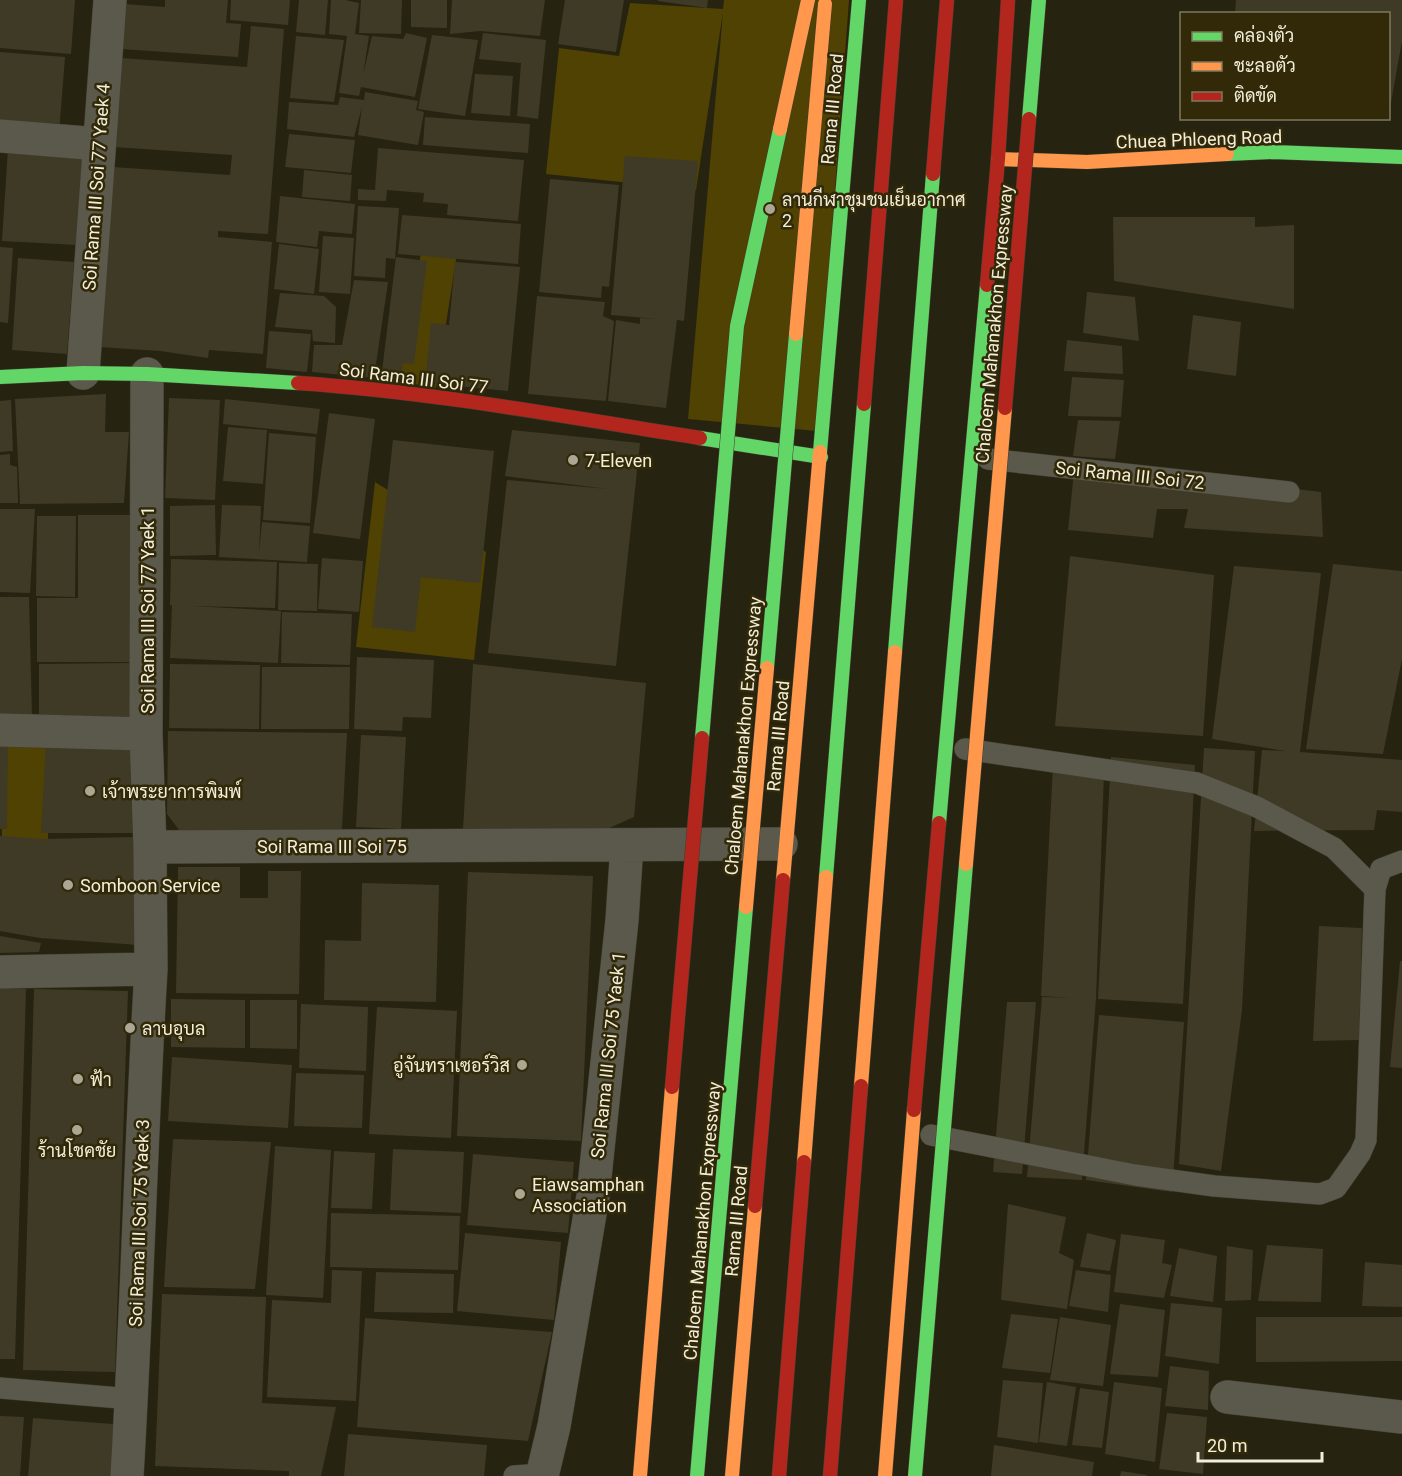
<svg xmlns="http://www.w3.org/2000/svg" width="1402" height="1476" font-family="Roboto,Sarabun,sans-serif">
<rect width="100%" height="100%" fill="#272311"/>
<path fill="#504202" d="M 724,0 L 849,0 L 817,431 L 688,419 L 723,12 L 696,190 L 546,174 L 559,48 L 619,56 L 630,3 L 723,9 Z
M 423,245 L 458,247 L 436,388 L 392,380 Z
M 375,482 L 486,552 L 474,660 L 356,647 Z
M 49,737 L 48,845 L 2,845 L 1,742 Z"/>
<path fill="#3f3a26" d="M 0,0 L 75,0 L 71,54 L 0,48 Z
M 165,0 L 228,0 L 226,23 L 241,24 L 238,57 L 121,49 L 124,4 L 165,7 Z
M 231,0 L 290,0 L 288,25 L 230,20 Z
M 299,0 L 328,0 L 325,35 L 296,32 Z
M 331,0 L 345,0 L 359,3 L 355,34 L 369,36 L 363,75 L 372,36 L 403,39 L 406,33 L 427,38 L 415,97 L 361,87 L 359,96 L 339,93 L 347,36 L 329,34 Z
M 361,0 L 402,0 L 401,34 L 359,33 Z
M 411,0 L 447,0 L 447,28 L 411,27 Z
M 452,0 L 545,0 L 540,36 L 480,31 L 450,34 Z
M 565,0 L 624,0 L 616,52 L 558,44 Z
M 658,0 L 708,0 L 707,8 L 658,1 Z
M 1236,0 L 1402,0 L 1402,41 L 1390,108 L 1389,108 L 1389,14 L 1235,14 Z
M 251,26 L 284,29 L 268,234 L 218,231 L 218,237 L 272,242 L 263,354 L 209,350 L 208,358 L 160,351 L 99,347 L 113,167 L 230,175 L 232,155 L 114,147 L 121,58 L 247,67 Z
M 483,33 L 546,40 L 538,119 L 517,116 L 521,63 L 479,59 Z
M 432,35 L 478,40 L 465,116 L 418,109 Z
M 296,36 L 344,40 L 334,102 L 290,98 Z
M 0,52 L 65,57 L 59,133 L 0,128 Z
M 475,74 L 513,76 L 510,116 L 471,113 Z
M 365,92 L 418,101 L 416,110 L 424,112 L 418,145 L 358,135 L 362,107 L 354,137 L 287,129 L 289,102 L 338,105 L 340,97 L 364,100 Z
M 425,117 L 530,124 L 528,153 L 423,145 Z
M 289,134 L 355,140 L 351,173 L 285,167 Z
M 378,148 L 524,160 L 518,221 L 447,215 L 448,204 L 423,202 L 424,193 L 387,190 L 386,201 L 358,200 L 358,189 L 375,190 Z
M 8,149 L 83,152 L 77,245 L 2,241 Z
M 625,156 L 698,161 L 684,321 L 677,320 L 666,408 L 608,401 L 616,320 L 640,324 L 640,318 L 658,319 L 611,315 Z
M 304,170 L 352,175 L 350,201 L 302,197 Z
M 550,179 L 619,185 L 609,287 L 602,286 L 601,298 L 539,292 Z
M 280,196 L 355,204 L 352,234 L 319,231 L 317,247 L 276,242 Z
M 358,206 L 399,208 L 395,259 L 386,258 L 385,278 L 354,276 Z
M 402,215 L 521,224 L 518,264 L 398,254 Z
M 1113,217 L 1255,217 L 1255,227 L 1294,225 L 1294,309 L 1114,281 Z
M 323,236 L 354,238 L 350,294 L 319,292 Z
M 279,244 L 319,249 L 314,294 L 274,289 Z
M 0,247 L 13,248 L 8,323 L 0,322 Z
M 396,257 L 427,261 L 414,364 L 403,363 L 400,381 L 381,379 Z
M 18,258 L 74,262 L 67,354 L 12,350 Z
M 455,262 L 520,267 L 508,391 L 425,383 L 431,323 L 449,325 Z
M 354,280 L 388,282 L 374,378 L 312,372 L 314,345 L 342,345 Z
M 1087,292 L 1135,297 L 1139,341 L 1083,333 Z
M 280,293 L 324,296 L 336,307 L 335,343 L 313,341 L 312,330 L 275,327 Z
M 537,296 L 605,302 L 603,316 L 614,321 L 606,401 L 528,394 Z
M 1193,315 L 1241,322 L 1236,376 L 1187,369 Z
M 269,331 L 311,334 L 307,372 L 266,368 Z
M 1067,340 L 1122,346 L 1123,374 L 1064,371 Z
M 1072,377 L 1124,380 L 1121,417 L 1068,416 Z
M 106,394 L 105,432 L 129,432 L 124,503 L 20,504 L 15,399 Z
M 169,398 L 220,400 L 215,500 L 165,498 Z
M 225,399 L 320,409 L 317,434 L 223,424 Z
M 11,400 L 13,451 L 0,452 L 0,401 Z
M 329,413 L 375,419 L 360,539 L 313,533 Z
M 1078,420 L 1120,421 L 1115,459 L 1073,456 Z
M 228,427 L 267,430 L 263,484 L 223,481 Z
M 512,430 L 640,443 L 616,666 L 488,653 L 507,480 L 608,489 L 505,476 Z
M 269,433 L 316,437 L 310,523 L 263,520 Z
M 393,440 L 494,451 L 480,583 L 421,577 L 415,632 L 372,627 Z
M 10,454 L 10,465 L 17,467 L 18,503 L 0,503 L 0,455 Z
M 1075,462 L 1321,492 L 1323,537 L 1184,528 L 1188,509 L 1157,509 L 1153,538 L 1068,530 Z
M 215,505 L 216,555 L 170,556 L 170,506 Z
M 222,505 L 261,506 L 259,553 L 262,522 L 310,526 L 307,562 L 219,557 Z
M 0,509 L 35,509 L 30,593 L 0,592 Z
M 78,515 L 132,515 L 131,662 L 37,662 L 37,598 L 78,598 Z
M 37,516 L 76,516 L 75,597 L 36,596 Z
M 1070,556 L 1214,575 L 1203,736 L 1055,726 Z
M 322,558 L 363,561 L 359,612 L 318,609 Z
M 171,559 L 277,562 L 275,608 L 191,606 L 281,611 L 278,663 L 170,658 L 172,605 L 170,605 Z
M 279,563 L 318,564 L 317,611 L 278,610 Z
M 1333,564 L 1402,571 L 1402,659 L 1383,754 L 1306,749 Z
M 1234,566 L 1321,573 L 1300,752 L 1402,760 L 1402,812 L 1377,810 L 1374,830 L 1254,831 L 1262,750 L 1286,751 L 1212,739 Z
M 0,597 L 29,597 L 32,717 L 0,718 Z
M 282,612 L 352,614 L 350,665 L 281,663 Z
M 357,657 L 434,660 L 431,718 L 403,717 L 402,731 L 354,729 Z
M 132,663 L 132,721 L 39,722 L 39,664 Z
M 170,664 L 260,665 L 259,729 L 169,728 Z
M 473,664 L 646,683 L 634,817 L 607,829 L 463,829 Z
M 262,667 L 350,667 L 349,729 L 261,729 Z
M 168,731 L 347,733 L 342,830 L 179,830 L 167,814 Z
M 361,735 L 406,737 L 401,829 L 356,827 Z
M 0,738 L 8,739 L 7,829 L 0,829 Z
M 46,742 L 133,750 L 139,833 L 41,833 Z
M 1204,748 L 1255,751 L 1242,1010 L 1221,1171 L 1179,1164 Z
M 1111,757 L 1195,765 L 1183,1004 L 1098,999 Z
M 1053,765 L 1104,773 L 1096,998 L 1082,1180 L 1027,1177 L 1042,997 L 1071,998 L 1041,996 Z
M 0,836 L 43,839 L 135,837 L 139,945 L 40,938 L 0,931 Z
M 178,867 L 240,867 L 240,898 L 268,898 L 268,871 L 301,871 L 299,994 L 176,993 Z
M 468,872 L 593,876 L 581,1141 L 457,1136 Z
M 362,883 L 439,885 L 436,1002 L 324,1000 L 325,940 L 361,941 Z
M 1319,926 L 1362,928 L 1359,1040 L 1313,1041 Z
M 0,936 L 41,943 L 39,952 L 0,953 Z
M 1400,961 L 1402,961 L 1402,1068 L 1390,1067 Z
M 0,988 L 26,989 L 15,1359 L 0,1359 Z
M 34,989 L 128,991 L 115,1372 L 23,1370 Z
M 171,999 L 245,1000 L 245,1048 L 171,1047 Z
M 250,1000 L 297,1000 L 297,1049 L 250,1048 Z
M 1007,1002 L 1036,1002 L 1022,1174 L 993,1172 Z
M 301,1004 L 368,1007 L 366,1071 L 299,1068 Z
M 377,1007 L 457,1011 L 451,1138 L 369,1134 Z
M 1099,1015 L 1184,1022 L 1172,1192 L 1086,1180 Z
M 172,1057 L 292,1065 L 288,1128 L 168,1121 Z
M 296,1073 L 364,1075 L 362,1128 L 294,1126 Z
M 173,1139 L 271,1142 L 255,1289 L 164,1287 Z
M 275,1146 L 331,1150 L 323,1298 L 266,1295 Z
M 393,1149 L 464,1152 L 461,1213 L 390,1210 Z
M 334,1151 L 375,1153 L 372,1209 L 331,1208 Z
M 473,1154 L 574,1162 L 568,1233 L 467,1225 Z
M 1008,1204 L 1066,1217 L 1059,1253 L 1074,1260 L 1067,1309 L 1001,1300 Z
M 331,1213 L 460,1216 L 458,1270 L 330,1267 Z
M 465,1233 L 561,1242 L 554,1320 L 457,1311 Z
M 1087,1233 L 1116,1240 L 1110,1271 L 1080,1267 Z
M 1121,1234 L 1165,1240 L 1162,1263 L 1172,1265 L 1164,1298 L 1114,1292 Z
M 1267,1245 L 1323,1249 L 1321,1302 L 1258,1301 Z
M 1227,1246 L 1253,1250 L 1251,1300 L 1225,1301 Z
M 1179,1248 L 1217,1256 L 1213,1302 L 1170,1296 Z
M 1365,1262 L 1402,1265 L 1402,1307 L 1362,1306 Z
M 332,1270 L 362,1271 L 356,1401 L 267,1397 L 272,1300 L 331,1303 Z
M 1076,1270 L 1111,1275 L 1108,1312 L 1069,1306 Z
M 376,1272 L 454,1274 L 453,1313 L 374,1312 Z
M 162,1294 L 266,1297 L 262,1403 L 336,1407 L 321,1476 L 289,1476 L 289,1471 L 155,1466 Z
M 1171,1303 L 1222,1308 L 1219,1364 L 1165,1356 Z
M 1120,1304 L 1165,1310 L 1158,1377 L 1110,1374 Z
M 1011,1314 L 1058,1319 L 1050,1373 L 1002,1368 Z
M 1060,1317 L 1111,1325 L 1103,1386 L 1050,1380 Z
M 1256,1317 L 1402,1317 L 1402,1361 L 1256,1362 Z
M 365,1318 L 552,1332 L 528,1441 L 357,1427 Z
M 1170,1366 L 1209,1371 L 1208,1410 L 1165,1406 Z
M 1003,1380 L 1043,1383 L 1038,1443 L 997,1437 Z
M 1047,1382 L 1076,1387 L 1067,1446 L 1039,1442 Z
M 1114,1382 L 1162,1388 L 1155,1462 L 1105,1454 Z
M 1080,1388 L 1109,1392 L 1102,1448 L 1072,1445 Z
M 1167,1413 L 1207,1417 L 1203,1474 L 1159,1469 Z
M 0,1416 L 24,1417 L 20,1476 L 0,1476 Z
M 33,1418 L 126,1425 L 122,1476 L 28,1476 Z
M 348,1434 L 487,1445 L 484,1476 L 344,1476 Z
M 994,1445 L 1094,1462 L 1092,1476 L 991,1476 Z
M 1121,1471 L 1147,1475 L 1147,1476 L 1120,1476 Z"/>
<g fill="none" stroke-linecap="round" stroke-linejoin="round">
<g stroke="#413e31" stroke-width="22">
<path id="lane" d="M 988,459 L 1289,492
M 1375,889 L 1381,869 L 1402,861
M 931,1135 L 1135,1175 L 1214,1186 L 1320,1194 L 1336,1188 L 1360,1154 L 1366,1140 L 1375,889 L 1334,848 L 1257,807 L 1197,783 L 965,749
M 0,1388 L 132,1399
M 514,1476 L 542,1474"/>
</g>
<g stroke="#413e31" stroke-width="34">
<path id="street" d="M 0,136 L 99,144
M 83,373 L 110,0
M 147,374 L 146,734 L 150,847
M 0,730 L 146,734
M 0,972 L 151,969 L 150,847 L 781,844
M 1227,1397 L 1402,1417
M 127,1476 C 137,1307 141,1138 151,969
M 542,1476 L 554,1426 L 593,1196 L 622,920 L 627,845"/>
</g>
<g stroke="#413e31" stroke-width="15">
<path id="fast" d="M 1227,154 L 1273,152 L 1402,157
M 0,377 L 83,373 L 147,374 L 298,383
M 700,438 L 821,457
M 820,452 L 859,0
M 895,652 L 933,174
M 939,823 L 987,285
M 826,877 L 864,404"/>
</g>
<g stroke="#413e31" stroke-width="15">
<path id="slow" d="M 998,159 L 1087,162 L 1227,154
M 783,880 L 820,452
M 861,1086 L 895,652
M 804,1162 L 826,877
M 732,1476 L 755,1206
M 885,1476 L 914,1110"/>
</g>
<g stroke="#413e31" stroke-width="15">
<path id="jam" d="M 933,174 L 947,0
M 987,285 L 998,159 L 1008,0
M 298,383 C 433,392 567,417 700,438
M 864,404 L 896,0
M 914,1110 L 939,823
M 755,1206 L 783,880
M 779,1476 L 804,1162
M 830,1476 L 861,1086"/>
</g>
<use href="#lane" stroke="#5b594b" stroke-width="21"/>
<use href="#street" stroke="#5b594b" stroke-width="33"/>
<use href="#fast" stroke="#63d668" stroke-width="14"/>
<use href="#slow" stroke="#ff974d" stroke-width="14"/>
<use href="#jam" stroke="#b3261e" stroke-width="14"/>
<g stroke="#413e31" stroke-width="15" stroke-linecap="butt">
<path id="fast-bridge" d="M 1029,119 L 1039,0
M 767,668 L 796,334
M 702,738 L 737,326 L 780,129
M 697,1476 L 746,907
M 915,1476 L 966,864"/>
</g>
<g stroke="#413e31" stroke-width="15" stroke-linecap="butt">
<path id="slow-bridge" d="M 780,129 L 808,0
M 796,334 L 825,4
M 966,864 L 1005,408
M 746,907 L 767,668
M 640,1476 L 672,1087"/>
</g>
<g stroke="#413e31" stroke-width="15" stroke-linecap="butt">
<path id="jam-bridge" d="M 1005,408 L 1029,119
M 672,1087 L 702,738"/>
</g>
<use href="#fast-bridge" stroke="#63d668" stroke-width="14"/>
<use href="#slow-bridge" stroke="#ff974d" stroke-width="14"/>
<use href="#jam-bridge" stroke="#b3261e" stroke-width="14"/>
</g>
<g fill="#aca794" stroke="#312907" stroke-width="2">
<circle cx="770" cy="209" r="6"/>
<circle cx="573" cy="460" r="6"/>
<circle cx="90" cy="791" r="6"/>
<circle cx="68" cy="885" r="6"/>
<circle cx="130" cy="1028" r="6"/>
<circle cx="522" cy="1065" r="6"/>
<circle cx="78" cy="1079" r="6"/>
<circle cx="77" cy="1130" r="6"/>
<circle cx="520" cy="1194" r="6"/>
</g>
<g text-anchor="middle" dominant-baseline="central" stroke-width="5" stroke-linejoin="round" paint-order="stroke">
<g font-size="18" fill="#f3eedb" stroke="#312907">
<text transform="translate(832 109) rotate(-85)">Rama III Road</text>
<text transform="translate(1199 139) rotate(-2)">Chuea Phloeng Road</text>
<text transform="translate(96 187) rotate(-86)">Soi Rama III Soi 77 Yaek 4</text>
<text transform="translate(994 324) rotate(-85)">Chaloem Mahanakhon Expressway</text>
<text transform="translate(414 378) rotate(7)">Soi Rama III Soi 77</text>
<text transform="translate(1130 475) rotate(6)">Soi Rama III Soi 72</text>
<text transform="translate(147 610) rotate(-90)">Soi Rama III Soi 77 Yaek 1</text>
<text transform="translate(743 736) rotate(-85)">Chaloem Mahanakhon Expressway</text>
<text transform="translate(778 736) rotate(-85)">Rama III Road</text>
<text x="332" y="846">Soi Rama III Soi 75</text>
<text transform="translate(608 1055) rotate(-84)">Soi Rama III Soi 75 Yaek 1</text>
<text transform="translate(702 1221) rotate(-85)">Chaloem Mahanakhon Expressway</text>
<text transform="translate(736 1221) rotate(-85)">Rama III Road</text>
<text transform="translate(139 1223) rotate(-88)">Soi Rama III Soi 75 Yaek 3</text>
</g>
<g font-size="18" fill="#f3eedb" stroke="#312907" text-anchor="start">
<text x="782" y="199">ลานกีฬาชุมชนเย็นอากาศ<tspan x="782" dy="21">2</tspan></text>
<text x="585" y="460">7-Eleven</text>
<text x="102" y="791">เจ้าพระยาการพิมพ์</text>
<text x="80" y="885">Somboon Service</text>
<text x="142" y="1028">ลาบอุบล</text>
<text x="510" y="1065" text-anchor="end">อู่จันทราเซอร์วิส</text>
<text x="90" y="1079">ฟ้า</text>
<text x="77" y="1150" text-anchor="middle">ร้านโชคชัย</text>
<text x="532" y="1184">Eiawsamphan<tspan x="532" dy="21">Association</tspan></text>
</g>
</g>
<rect x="1180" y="12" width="210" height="108" fill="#312907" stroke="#7f785c" stroke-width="1.5"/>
<rect x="1192" y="32" width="30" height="9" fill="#63d668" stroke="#7f785c" stroke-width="1.5"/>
<text x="1234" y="42" font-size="18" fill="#f3eedb">คล่องตัว</text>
<rect x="1192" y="62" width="30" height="9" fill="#ff974d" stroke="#7f785c" stroke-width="1.5"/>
<text x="1234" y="72" font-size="18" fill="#f3eedb">ชะลอตัว</text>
<rect x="1192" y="92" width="30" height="9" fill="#b3261e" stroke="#7f785c" stroke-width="1.5"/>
<text x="1234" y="102" font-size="18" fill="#f3eedb">ติดขัด</text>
<path d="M1198 1452v9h124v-9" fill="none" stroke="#f3eedb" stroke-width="3"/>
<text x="1207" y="1452" font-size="18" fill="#f3eedb" stroke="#312907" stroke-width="4.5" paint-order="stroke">20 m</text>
</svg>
